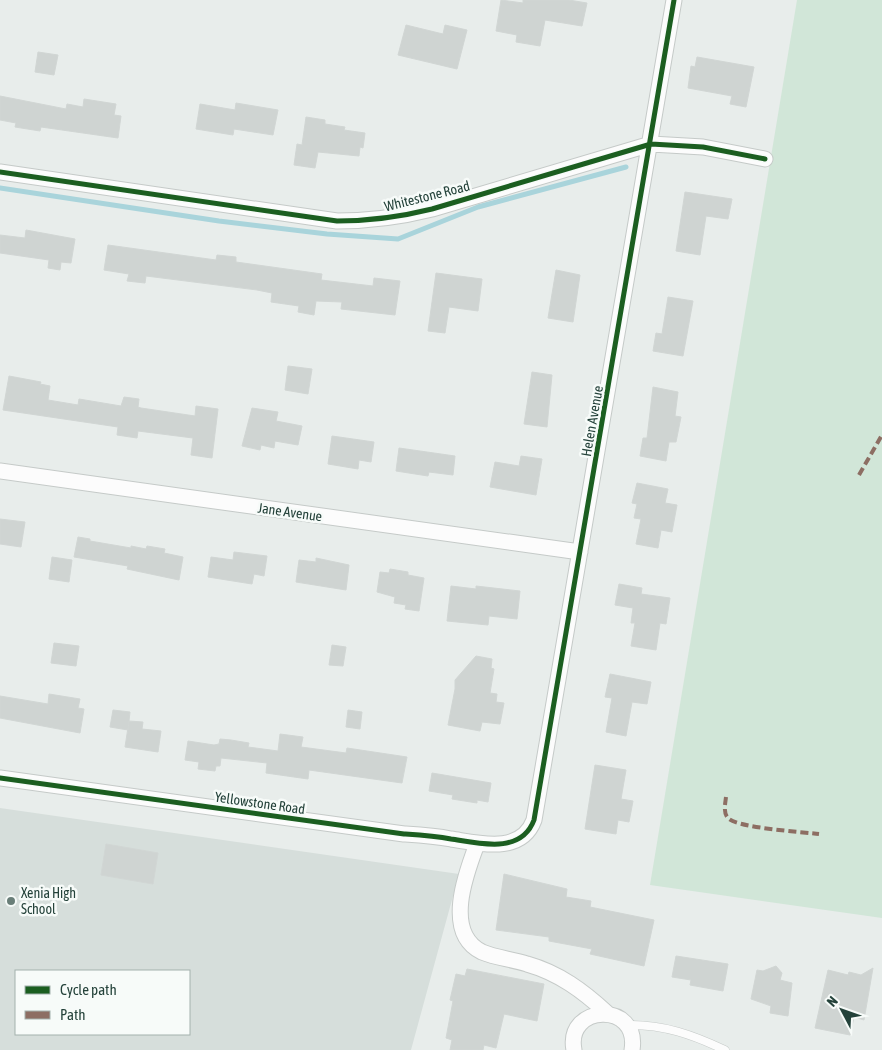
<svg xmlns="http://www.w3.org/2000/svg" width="882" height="1050" font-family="'Asap Condensed',sans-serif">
<rect width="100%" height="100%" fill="#e8edeb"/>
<path fill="#d6dedb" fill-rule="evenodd" d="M 0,808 L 459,874 L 411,1050 L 0,1050 ZM 16,971 L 189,971 L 189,1034 L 16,1034 Z"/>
<path fill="#d1e6d8" d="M 797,0 L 882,0 L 882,918 L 650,885 Z"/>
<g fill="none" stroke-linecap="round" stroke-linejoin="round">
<path stroke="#a9d4db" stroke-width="5" d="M 0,188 L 219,221 L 327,234 L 398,239 L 478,207 L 626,167"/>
</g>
<path fill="#cfd4d2" stroke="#d1d6d4" d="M 501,0 L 523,3 L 523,0 L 569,0 L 587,3 L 582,26 L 545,20 L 540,46 L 516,42 L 517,35 L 496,31 Z
M 406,25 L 443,34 L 445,25 L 467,30 L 457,69 L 398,55 Z
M 38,52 L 58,55 L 54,75 L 35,72 Z
M 697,57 L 754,67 L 746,107 L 730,104 L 732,96 L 688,88 L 691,66 L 695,67 Z
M 0,96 L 66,109 L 67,104 L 83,107 L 84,99 L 116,104 L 114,115 L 121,116 L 118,138 L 41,127 L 40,131 L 15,127 L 16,123 L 0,120 Z
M 236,103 L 278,110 L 273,135 L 234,129 L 233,135 L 196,129 L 200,104 L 235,110 Z
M 306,117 L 325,120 L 325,124 L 345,127 L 344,130 L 365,133 L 363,148 L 360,147 L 359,156 L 318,152 L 315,168 L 294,165 L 297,144 L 302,145 Z
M 685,192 L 732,199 L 728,219 L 706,216 L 700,255 L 676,251 Z
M 26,230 L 75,239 L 71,263 L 61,262 L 60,270 L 48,268 L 49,260 L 0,253 L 0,235 L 25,238 Z
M 108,245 L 216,260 L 217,255 L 236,257 L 236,262 L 322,274 L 321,280 L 373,286 L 374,278 L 400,281 L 395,315 L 341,309 L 342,302 L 316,301 L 314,315 L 298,312 L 299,306 L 271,302 L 272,293 L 257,290 L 146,276 L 145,283 L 127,281 L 129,274 L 104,270 Z
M 556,270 L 580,275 L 573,322 L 548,318 Z
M 436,273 L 482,279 L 478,311 L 449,307 L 445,333 L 428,331 Z
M 668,297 L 693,301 L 683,356 L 653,351 L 656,333 L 662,334 Z
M 288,366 L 312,369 L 308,394 L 285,390 Z
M 532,372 L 552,375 L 547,427 L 524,424 Z
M 9,376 L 41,382 L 40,384 L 50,386 L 48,400 L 78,405 L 79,399 L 121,406 L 124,397 L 139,399 L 138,407 L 141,408 L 195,416 L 196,406 L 218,409 L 212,458 L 191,455 L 193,438 L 138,431 L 137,438 L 117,435 L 118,427 L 3,410 Z
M 653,387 L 678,392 L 675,416 L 681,417 L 676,442 L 669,442 L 666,461 L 640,456 L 643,438 L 647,438 Z
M 252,408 L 278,412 L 276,421 L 302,426 L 298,445 L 275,441 L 274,448 L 261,445 L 260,450 L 242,446 Z
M 332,436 L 374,442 L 371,462 L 359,460 L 358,469 L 328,464 Z
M 399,448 L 455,456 L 453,475 L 429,472 L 428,476 L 396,471 Z
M 521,456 L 542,459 L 536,495 L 490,487 L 495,462 L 519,466 Z
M 637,483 L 668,489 L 665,503 L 677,505 L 672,532 L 661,530 L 658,548 L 636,544 L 641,519 L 634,518 L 637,504 L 632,503 Z
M 0,519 L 25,522 L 21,547 L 0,544 Z
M 78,537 L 90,539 L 90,541 L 131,548 L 131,546 L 146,549 L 147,546 L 165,549 L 164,553 L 183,557 L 179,580 L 127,569 L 128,566 L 74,557 Z
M 234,552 L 267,556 L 264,576 L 254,574 L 252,584 L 208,577 L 211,557 L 233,560 Z
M 52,557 L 72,560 L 69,582 L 49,579 Z
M 316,558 L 349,565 L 346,590 L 296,582 L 299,560 L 316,562 Z
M 390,569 L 408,572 L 408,575 L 424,578 L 419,611 L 405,609 L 406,605 L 394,603 L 395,597 L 377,592 L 380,572 L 389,573 Z
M 619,584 L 642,588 L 641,594 L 670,598 L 666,624 L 660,623 L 656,650 L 631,646 L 635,623 L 631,623 L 633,608 L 615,605 Z
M 451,586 L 476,589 L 476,586 L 520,591 L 517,619 L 489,616 L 488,625 L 447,621 Z
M 54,643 L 79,646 L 76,666 L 51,663 Z
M 332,645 L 346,647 L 343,666 L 329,665 Z
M 476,656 L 492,659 L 491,668 L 494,669 L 490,693 L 497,694 L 496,702 L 504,703 L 500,724 L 482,722 L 480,731 L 448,725 L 455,689 L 455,680 Z
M 610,674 L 651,682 L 647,704 L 632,702 L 626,736 L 606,732 L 612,698 L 605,697 Z
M 49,694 L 80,699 L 78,708 L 84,709 L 80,733 L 0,718 L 0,696 L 48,704 Z
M 113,710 L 130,712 L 128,730 L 110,727 Z
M 348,710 L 362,712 L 360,729 L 346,727 Z
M 129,721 L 143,722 L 142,729 L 161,731 L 158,752 L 125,747 Z
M 280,734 L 303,737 L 301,747 L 346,753 L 347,748 L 407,757 L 402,783 L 309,770 L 308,779 L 266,773 L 267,763 L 221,758 L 220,766 L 216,766 L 215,771 L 198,769 L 199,762 L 185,760 L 188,741 L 214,745 L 219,744 L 220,739 L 231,740 L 249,743 L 248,747 L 278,751 Z
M 595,765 L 626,770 L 621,799 L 633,801 L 629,822 L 618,820 L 616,834 L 585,829 Z
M 432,773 L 491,783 L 488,802 L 477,800 L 477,803 L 452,799 L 453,795 L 429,791 Z
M 106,844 L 158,853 L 153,884 L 101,875 Z
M 504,874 L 567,889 L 566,897 L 591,901 L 590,907 L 654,920 L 644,966 L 590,954 L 592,949 L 549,941 L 549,937 L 496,930 Z
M 676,956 L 728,964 L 723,991 L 690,985 L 691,980 L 672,977 Z
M 776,966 L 782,973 L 780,980 L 792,983 L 788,1016 L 770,1013 L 771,1006 L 751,999 L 757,970 L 763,971 Z
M 873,968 L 864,1020 L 854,1017 L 850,1035 L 815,1028 L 828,970 L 848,975 L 849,972 L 861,975 Z
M 467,969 L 544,984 L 537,1021 L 504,1014 L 496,1048 L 484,1045 L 483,1050 L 450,1050 L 452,1040 L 446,1038 L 453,1001 L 450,1000 L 456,974 L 465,976 Z"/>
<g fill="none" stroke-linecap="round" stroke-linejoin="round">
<g stroke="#c5cac8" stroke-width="9">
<path id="lane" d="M 627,1025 C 663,1024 693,1035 725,1050"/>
</g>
<g stroke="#c5cac8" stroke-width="17">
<path id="street" d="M 0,172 L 337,221 C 370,221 400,217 432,209 L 651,144 L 703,147 L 765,159
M 0,471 L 580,552
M 0,778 L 404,834 C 419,835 435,836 451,839 C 478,843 521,855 534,820 L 674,0
M 477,844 C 466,873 443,933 482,952 C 496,958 512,959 527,964 C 559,973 583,991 607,1013
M 574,1050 C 565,1004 640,1001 632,1050"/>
</g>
<use href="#lane" stroke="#fcfcfc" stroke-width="8"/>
<use href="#street" stroke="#fcfcfc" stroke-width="15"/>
<path stroke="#8d6e63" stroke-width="4" stroke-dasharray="8 4" stroke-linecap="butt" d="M 859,475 L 882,435
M 726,797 C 725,805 723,814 729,819 C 740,828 802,832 819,834"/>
<g stroke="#f7fbf9" stroke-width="8">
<path id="cycleway" d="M 0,172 L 337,221 C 370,221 400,217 432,209 L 651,144 L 703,147 L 765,159
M 0,778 L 404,834 C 419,835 435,836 451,839 C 478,843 521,855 534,820 L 674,0"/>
</g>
<use href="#cycleway" stroke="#1b5e20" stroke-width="5"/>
</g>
<circle fill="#697e78" stroke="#f7fbf9" stroke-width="2" cx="11" cy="901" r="5"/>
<g text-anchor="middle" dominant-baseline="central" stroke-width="5" stroke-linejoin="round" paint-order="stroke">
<g font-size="14" fill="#24423a" stroke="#f7fbf9">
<text transform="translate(427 196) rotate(-14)">Whitestone Road</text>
<text transform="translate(592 421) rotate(-80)">Helen Avenue</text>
<text transform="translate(290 512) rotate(8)">Jane Avenue</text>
<text transform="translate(260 803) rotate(8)">Yellowstone Road</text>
</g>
<g font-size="14" fill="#24423a" stroke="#f7fbf9" text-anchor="start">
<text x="21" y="893">Xenia High<tspan x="21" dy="16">School</tspan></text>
</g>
</g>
<rect x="15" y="970" width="175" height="65" fill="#f7fbf9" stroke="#a3b1ad"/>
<rect x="25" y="986" width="25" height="8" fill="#1b5e20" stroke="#a3b1ad"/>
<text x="60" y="995" font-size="15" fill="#24423a">Cycle path</text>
<rect x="25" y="1011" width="25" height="8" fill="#8d6e63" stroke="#a3b1ad"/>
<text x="60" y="1020" font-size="15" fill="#24423a">Path</text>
<g transform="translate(842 1010) rotate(311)" stroke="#f7fbf9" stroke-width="4" paint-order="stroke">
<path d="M0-4L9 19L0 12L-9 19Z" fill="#24423a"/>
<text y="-8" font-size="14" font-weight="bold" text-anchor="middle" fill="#24423a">N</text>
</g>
</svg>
